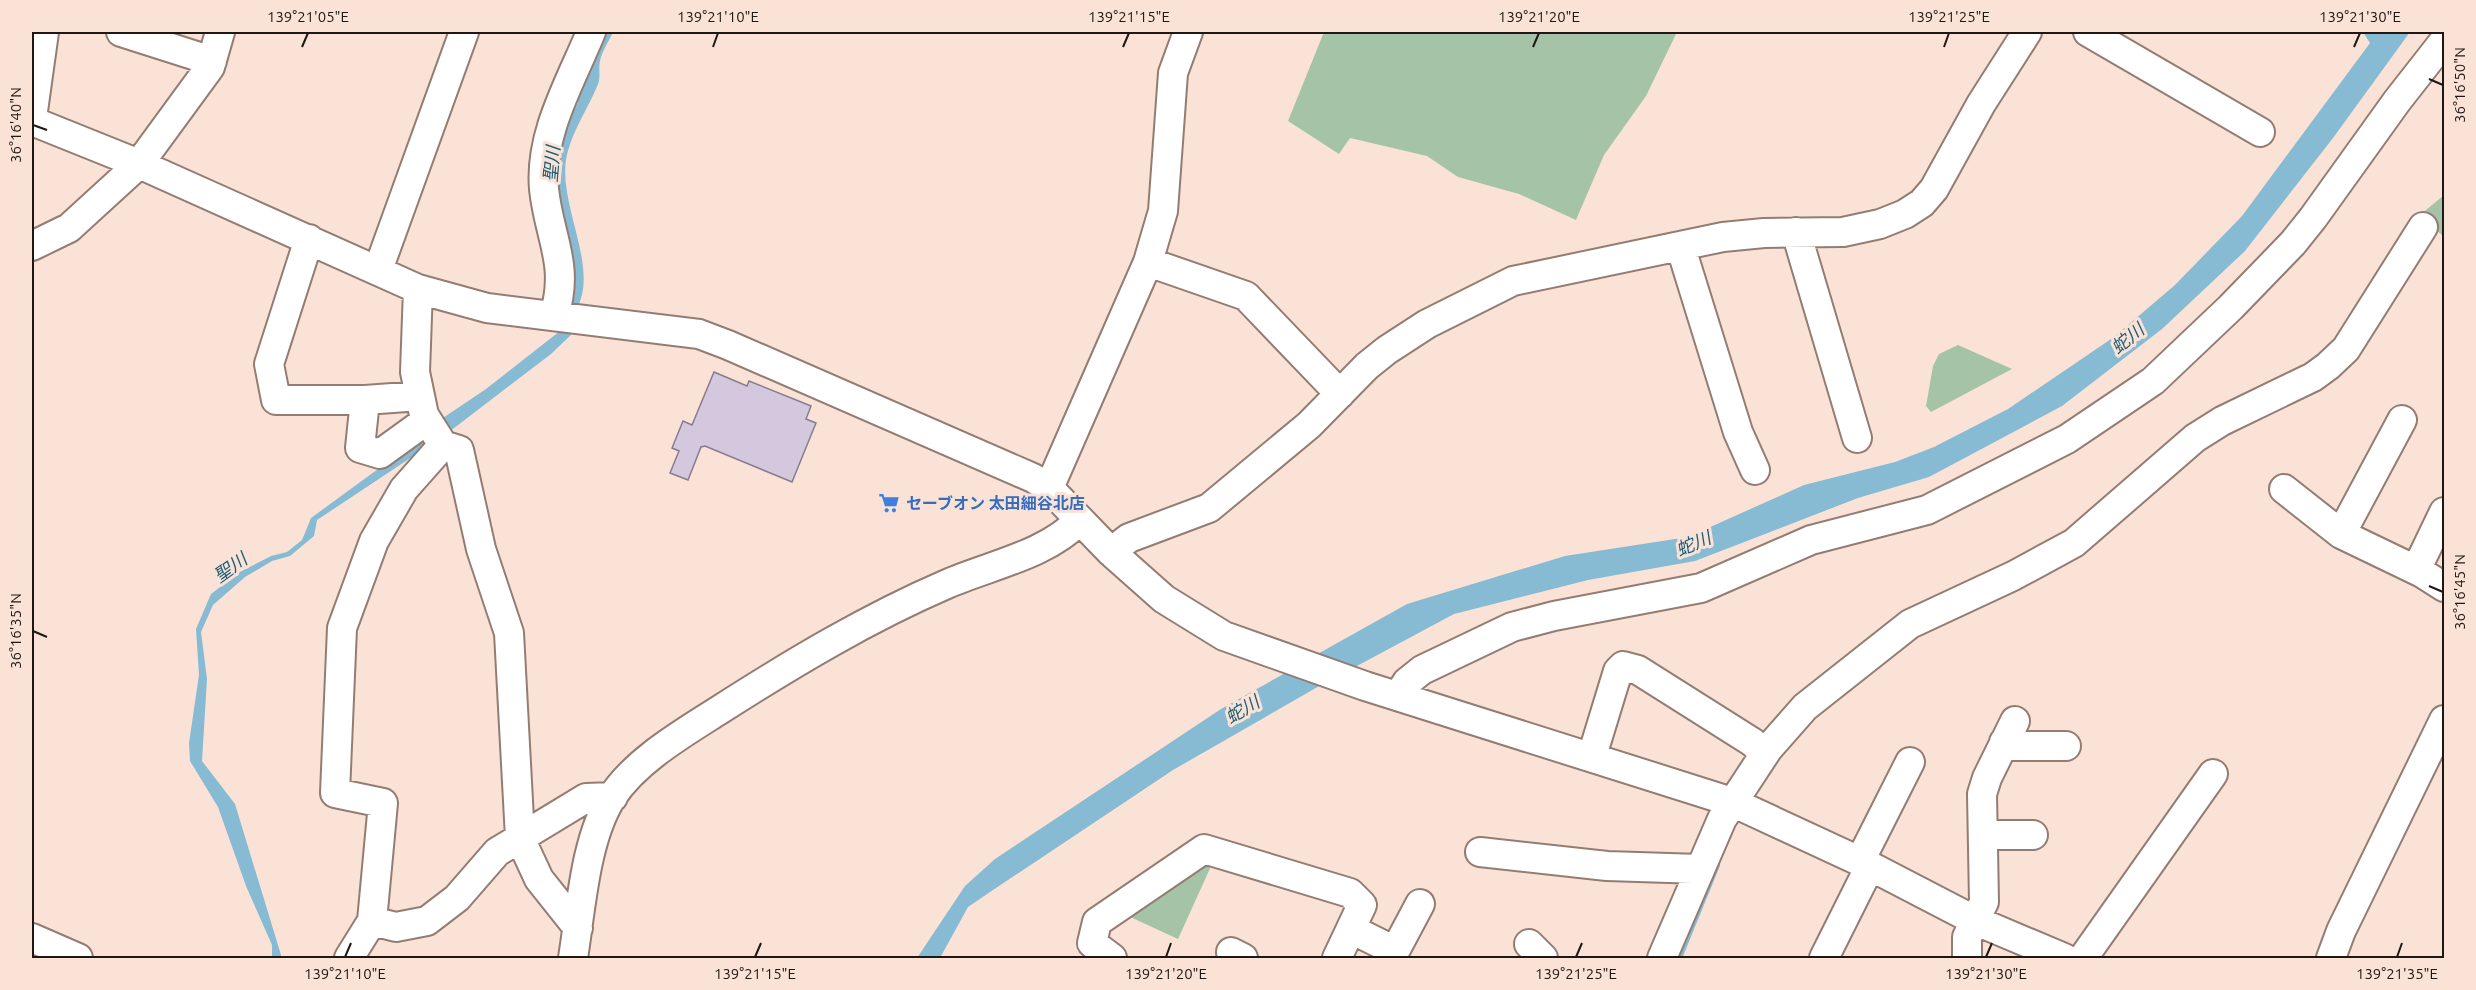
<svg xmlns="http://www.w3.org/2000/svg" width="2476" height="990" font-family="Ubuntu,'Noto Sans JP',sans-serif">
<rect width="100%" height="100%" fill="#fae2d7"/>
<path fill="#a5c4a7" d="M 1324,32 L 1677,32 L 1646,96 L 1604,155 L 1576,220 L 1519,194 L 1458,177 L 1427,156 L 1350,138 L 1339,154 L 1288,121 Z
M 2444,195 L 2444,237 L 2420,215 Z
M 1958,345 L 2012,369 L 1931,412 L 1926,406 L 1933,366 L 1939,354 Z
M 1217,853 L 1178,939 L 1115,910 Z"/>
<path fill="#86bbd3" d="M 604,32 L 613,32 C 609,41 602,51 600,61 C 598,68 601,77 598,84 C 588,109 571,132 566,160 C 559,206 599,268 577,308 L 566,306 L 574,284 L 575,271 L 558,196 L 560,153 L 564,130 L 590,79 L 592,61 Z
M 2363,32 L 2410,32 L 2333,138 L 2245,251 L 2162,329 L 2062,406 L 1929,477 L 1858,498 L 1695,561 L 1588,580 L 1454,614 L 1355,667 L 1314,656 L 1407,604 L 1565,556 L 1688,537 L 1804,485 L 1895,462 L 1934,447 L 2008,409 L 2114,337 L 2175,285 L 2242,216 L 2370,43 Z
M 560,331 L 574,332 L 551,354 L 445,435 L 437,422 L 486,389 Z
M 426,434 L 433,443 L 317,520 L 314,536 L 290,556 L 272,561 L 245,577 L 213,605 L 201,632 L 207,679 L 202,761 L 235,804 L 281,955 L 281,958 L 272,958 L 272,945 L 246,886 L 218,807 L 190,761 L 189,743 L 199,675 L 196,629 L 211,594 L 240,572 L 271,556 L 287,552 L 302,540 L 311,518 Z
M 1287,672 L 1321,685 L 1173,770 L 990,892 L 968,907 L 940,958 L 917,958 L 965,886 L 995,859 L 1221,709 Z"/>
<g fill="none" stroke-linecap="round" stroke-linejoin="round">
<path stroke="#86bbd3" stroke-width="6" d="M 580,100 L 593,68
M 1679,958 L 1717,865"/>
</g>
<path fill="#d3c8dd" stroke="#877c8f" stroke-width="1.5" d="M 714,372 L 747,386 L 749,381 L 811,406 L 806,419 L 816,423 L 792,482 L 705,446 L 701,447 L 688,480 L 670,473 L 679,451 L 672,448 L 683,421 L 692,425 Z"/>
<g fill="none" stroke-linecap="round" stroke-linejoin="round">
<g stroke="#937d73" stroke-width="32">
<path id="minor" d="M 121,32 L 212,61
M 2088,32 L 2260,132
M 32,118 L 44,32
M 32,121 L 139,164 L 418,289 L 487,308 L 699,334 L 728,345 L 1033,478 L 1049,488 L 1111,552 L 1164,599 L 1224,636 L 1365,686 L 1732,802 L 1870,866 L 1974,920 L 2064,958
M 1796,232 L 1857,438
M 309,239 L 269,364 L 276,400 L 365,400
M 32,246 L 69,228 L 139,164 L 210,67 L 220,32
M 1681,248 L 1738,432 L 1755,470
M 1148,262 L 1246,296 L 1340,394
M 378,270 L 464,32
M 418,289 L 415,372 L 424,415 L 443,445 L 459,450 L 481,549 L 509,633 L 520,838 L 539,879 L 578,928
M 554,316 C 570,264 549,238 544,189 C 539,134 571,81 591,32
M 420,396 L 365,400 L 360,448 L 380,454 L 427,420
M 1049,488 L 1148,262 L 1163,211 L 1173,73 L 1188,32
M 2284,489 L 2341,534 L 2422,573
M 2444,512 L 2419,564 L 2422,573 L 2444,587
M 2341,534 L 2402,420
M 1111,552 L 1129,538 L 1209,508 L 1309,425 L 1367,366 L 1387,350 L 1427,324 L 1513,281 L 1723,237 L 1764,233 L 1843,232 L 1880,224 L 1905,214 L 1922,203 L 1934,189 L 1981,104 L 2027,32
M 1398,696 L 1407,682 L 1422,670 L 1512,627 L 1554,616 L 1701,588 L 1811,540 L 1927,510 L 2067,439 L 2153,381 L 2231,307 L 2293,243 L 2313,218 L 2397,101 L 2444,41
M 2004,742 L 2010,746 L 2066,746
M 1592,756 L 1618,671 L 1623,666 L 1638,670 L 1752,742 L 1765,753
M 1983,835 L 2033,835
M 1480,852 L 1607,866 L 1700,869
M 1860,861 L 1910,762
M 372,921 L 396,927 L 427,921 L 457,898 L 497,852 L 586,798 L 613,797
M 1351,929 L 1395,951 L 1420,904
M 32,938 L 78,958
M 1529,944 L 1543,958
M 1231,952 L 1243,958
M 349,958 L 372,921 L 383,803 L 335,793 L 342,628 L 374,541 L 404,489 L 443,445
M 573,958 C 581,909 585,839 612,797 C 636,760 685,732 721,709 C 793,663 868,618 947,584 C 991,565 1046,555 1080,520
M 1112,958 L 1092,943 L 1097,922 L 1204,849 L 1350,893 L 1362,905 L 1337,958
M 1662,958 L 1722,819 L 1768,749 L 1805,707 L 1910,624 L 2013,576 L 2074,543 L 2195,438 L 2222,421 L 2313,377 L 2328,366 L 2346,349 L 2423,227
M 1824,958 L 1870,866
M 1967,958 L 1967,937 L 1984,902 L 1982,794 L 1987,778 L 2015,721
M 2083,958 L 2213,774
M 2331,958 L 2341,931 L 2444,720"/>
</g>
<use href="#minor" stroke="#fff" stroke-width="28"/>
</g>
<path fill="none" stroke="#1f1713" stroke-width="2" d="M 302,47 L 308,33M 713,47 L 718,33M 1123,47 L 1129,33M 1533,47 L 1539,33M 1944,47 L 1949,33M 2354,47 L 2360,33M 2429,79 L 2443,85M 33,125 L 47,130M 2429,586 L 2443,592M 33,631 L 47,637M 345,957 L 351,943M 755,957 L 761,943M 1166,957 L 1171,943M 1576,957 L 1582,943M 1986,957 L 1992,943M 2397,957 L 2402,943"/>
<defs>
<g id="supermarket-bare" transform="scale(1.62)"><path d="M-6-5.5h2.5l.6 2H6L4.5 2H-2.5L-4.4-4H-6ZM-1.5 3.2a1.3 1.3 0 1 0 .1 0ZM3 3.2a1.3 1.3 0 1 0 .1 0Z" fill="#3f7fe0" stroke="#fae2d7" stroke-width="2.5" paint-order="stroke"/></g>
</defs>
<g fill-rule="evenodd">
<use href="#supermarket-bare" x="889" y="503"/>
</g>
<g text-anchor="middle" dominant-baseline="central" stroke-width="6" stroke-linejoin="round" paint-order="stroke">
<g font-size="16" font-weight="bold" fill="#366cbe" stroke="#fae2d7" text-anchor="start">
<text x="906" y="503">セーブオン 太田細谷北店</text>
</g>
<g font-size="18" font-style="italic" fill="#195c75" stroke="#fae2d7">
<text transform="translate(551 164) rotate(-85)">聖川</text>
<text transform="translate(2127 338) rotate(-39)">蛇川</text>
<text transform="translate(1693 543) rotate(-23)">蛇川</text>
<text transform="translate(230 567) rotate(-36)">聖川</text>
<text transform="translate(1242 709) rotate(-31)">蛇川</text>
</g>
</g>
<rect width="2476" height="990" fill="none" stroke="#fae2d7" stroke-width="66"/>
<rect x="33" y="33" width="2410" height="924" fill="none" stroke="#1f1713" stroke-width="2"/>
<g font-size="15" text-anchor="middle" fill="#1f1713">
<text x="308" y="22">139°21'05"E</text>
<text x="718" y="22">139°21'10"E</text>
<text x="1129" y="22">139°21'15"E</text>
<text x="1539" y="22">139°21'20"E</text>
<text x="1949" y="22">139°21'25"E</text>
<text x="2360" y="22">139°21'30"E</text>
<text transform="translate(2460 85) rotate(-90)" y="5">36°16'50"N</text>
<text transform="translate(16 125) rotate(-90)" y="5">36°16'40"N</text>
<text transform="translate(2460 592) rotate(-90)" y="5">36°16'45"N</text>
<text transform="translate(16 631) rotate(-90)" y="5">36°16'35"N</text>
<text x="345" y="979">139°21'10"E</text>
<text x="755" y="979">139°21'15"E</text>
<text x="1166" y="979">139°21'20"E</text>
<text x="1576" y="979">139°21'25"E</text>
<text x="1986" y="979">139°21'30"E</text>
<text x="2397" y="979">139°21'35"E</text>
</g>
</svg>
